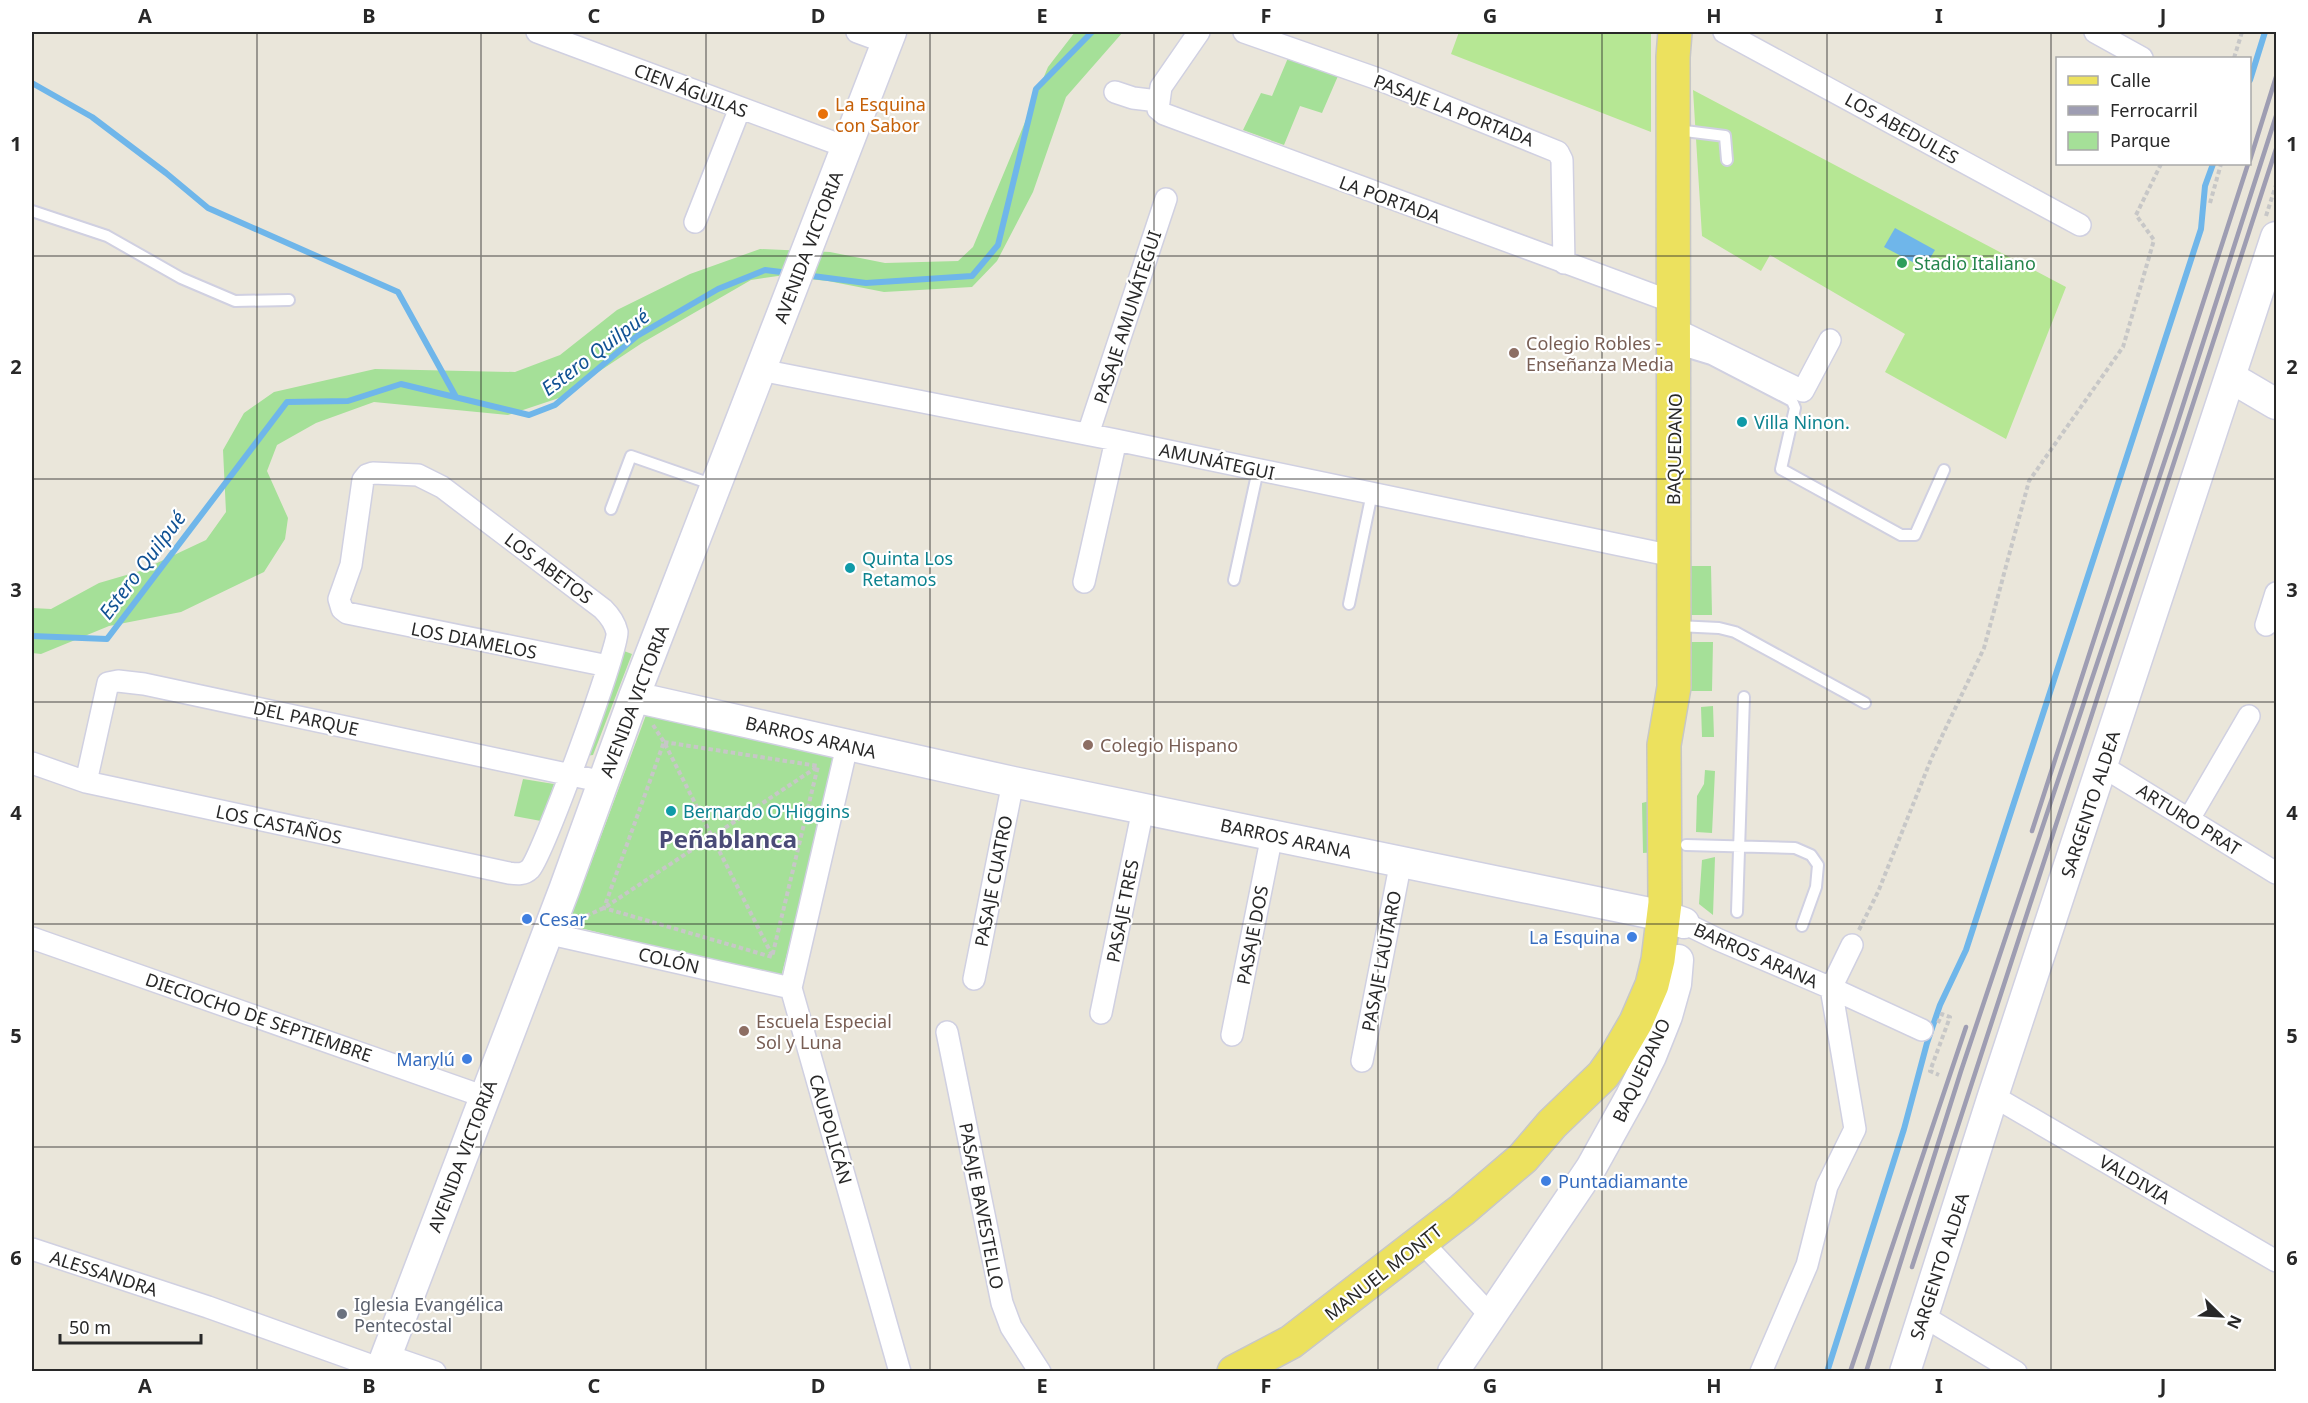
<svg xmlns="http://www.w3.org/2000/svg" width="2308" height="1403" font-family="'Noto Sans',sans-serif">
<rect width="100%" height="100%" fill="#eae6da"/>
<path fill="#a5e098" d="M 1075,32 L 1123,32 L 1066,97 L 1033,192 L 997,261 L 972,287 L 884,292 L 828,281 L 778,276 L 751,280 L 642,343 L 559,398 L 508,415 L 374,402 L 316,423 L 277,445 L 267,471 L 288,518 L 285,539 L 264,572 L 181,612 L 109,626 L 41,654 L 32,653 L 32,608 L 51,609 L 99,583 L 140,571 L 206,540 L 226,512 L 223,450 L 244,413 L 274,392 L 375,369 L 515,372 L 560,355 L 617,310 L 690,274 L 760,249 L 830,252 L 885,263 L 958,261 L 973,247 L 1048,67 Z
M 1288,58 L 1338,76 L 1322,113 L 1300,106 L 1284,145 L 1243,130 L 1261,93 L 1272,96 Z
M 1691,566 L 1711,566 L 1712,615 L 1691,615 Z
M 1691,642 L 1713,642 L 1712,691 L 1691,691 Z
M 624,651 L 632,654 L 593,755 L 585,756 Z
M 1713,706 L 1714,737 L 1702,737 L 1701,707 Z
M 646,715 L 838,754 L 781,977 L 568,925 Z
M 1705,770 L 1715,771 L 1712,833 L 1696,832 L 1697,796 L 1704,784 Z
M 523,779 L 554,784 L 541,821 L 514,816 Z
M 1657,799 L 1658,852 L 1643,853 L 1642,803 Z
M 1715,857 L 1713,915 L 1699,904 L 1702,860 Z"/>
<path fill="#b6e794" d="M 1459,32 L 1651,32 L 1651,132 L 1451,54 Z
M 1693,90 L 2066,287 L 2006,439 L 1885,372 L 1905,334 L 1770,255 L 1761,271 L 1702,236 Z"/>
<path fill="#6fb6ea" d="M 1895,228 L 1935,250 L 1924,268 L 1884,247 Z"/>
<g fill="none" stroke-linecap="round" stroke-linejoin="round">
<path stroke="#6fb6ea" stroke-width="6" d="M 2250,80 L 2265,32
M 32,83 L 92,117 L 166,173 L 208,208 L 398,292 L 456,397
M 805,275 L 866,283 L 972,276 L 998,245 L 1036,89 L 1092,32
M 32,636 L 107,639 L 287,402 L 348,401 L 401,384 L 529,415 L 555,405 L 637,336 L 718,289 L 765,270 L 789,273
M 1827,1372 L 1904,1129 L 1927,1043 L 1940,1005 L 1966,950 L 2201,229 L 2205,186 L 2213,164"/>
<g stroke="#d0d0e1" stroke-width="14">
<path id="lane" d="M 1677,130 L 1725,136 L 1727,160
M 32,211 L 107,236 L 181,278 L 235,301 L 289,300
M 1678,349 L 1711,359 L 1792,401 L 1795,408 L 1781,469 L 1901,535 L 1915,535 L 1944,470
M 611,509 L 631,456 L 714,485
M 1234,580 L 1258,470
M 1349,604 L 1372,493
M 1677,626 L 1719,628 L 1735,632 L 1865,703
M 1686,845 L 1795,848 L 1811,855 L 1818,865 L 1816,887 L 1802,926
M 1737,912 L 1744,697"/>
</g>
<g stroke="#d0d0e1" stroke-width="24">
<path id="street" d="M 537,32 L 846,147
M 857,32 L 887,43
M 1199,32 L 1161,87 L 1158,109 L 1164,114 L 1675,303
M 1244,32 L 1378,79 L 1558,152 L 1562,160 L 1564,263
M 1724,32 L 2080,225
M 2095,32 L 2142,58
M 1115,92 L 1133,98 L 1158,101
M 695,222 L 740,108
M 1675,329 L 1803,391 L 1830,340
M 761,370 L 1116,440 L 1673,556
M 1088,434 L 1166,199
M 1084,582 L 1116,440
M 2266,625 L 2276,593
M 847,746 L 791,988 L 900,1372
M 32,763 L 86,782 L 509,873 C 517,874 524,875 530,869 C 543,855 619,647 617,632 C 615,623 609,615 603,609 L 442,487 L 418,475 L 373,473 L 367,475 L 363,480 L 351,565 L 339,599 L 342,609 L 347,613 L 608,666
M 2102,766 L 2276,873
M 86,782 L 108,683 L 118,681 L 144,684 L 604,782
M 2189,819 L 2249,716
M 1684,923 L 1719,940 L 1831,988 L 1922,1030
M 546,933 L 791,988
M 32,938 L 485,1097
M 974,979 L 1013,782
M 1101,1013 L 1143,809
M 947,1032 L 1002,1303 L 1011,1327 L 1040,1372
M 1232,1035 L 1272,835
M 1362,1061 L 1401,861
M 1993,1096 L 2276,1261
M 1422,1242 L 1490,1315
M 32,1249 L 208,1307 L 381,1369
M 1923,1316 L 2016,1372
M 386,1355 L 435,1372
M 1761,1372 L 1807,1265 L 1827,1186 L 1855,1129 L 1831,988 L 1852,945"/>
</g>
<g stroke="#d0d0e1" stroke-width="33">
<path id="secondary" d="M 2230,377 L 2276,404
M 634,697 L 1013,782 L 1664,916 L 1684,923
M 380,1372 L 564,890 L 634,697 L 891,32
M 1453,1372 L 1591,1168 L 1631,1096 L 1651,1056 L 1667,1016 L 1676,984 L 1678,960
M 1905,1372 L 1993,1096 L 2276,237"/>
</g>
<g stroke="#c7c7c7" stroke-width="36">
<path id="primary" d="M 1234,1372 L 1291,1342 L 1462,1210 L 1523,1158 L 1552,1124 L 1603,1075 L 1615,1058 L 1636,1022 L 1652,985 L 1658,960 L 1665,903 L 1664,745 L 1674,687 L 1673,57 L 1675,32"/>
</g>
<path stroke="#c7c7c7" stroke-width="4" stroke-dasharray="4.5 3" stroke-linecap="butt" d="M 2234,58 L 2242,32
M 2210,203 L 2221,164
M 2266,216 L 2276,185
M 653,725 L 664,742 L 772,955
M 664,742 L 818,766 L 772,957 L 604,908 Z
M 579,919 L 604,908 L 817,767
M 1859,930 L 1878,892 L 1932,757 L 1984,648 L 2029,481 L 2123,347 L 2154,240 L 2136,215 L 2161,164
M 1938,1023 L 1942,1014 L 1950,1017 L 1930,1071 L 1939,1075"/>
<use href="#lane" stroke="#fff" stroke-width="10"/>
<use href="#street" stroke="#fff" stroke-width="21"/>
<use href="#secondary" stroke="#fff" stroke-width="30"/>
<use href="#primary" stroke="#ece15e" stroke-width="33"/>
<path stroke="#9e9db2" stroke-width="4.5" d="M 2250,160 L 2276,77
M 2032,831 L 2248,164
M 1912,1267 L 2276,149
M 1850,1372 L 1966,1027
M 1866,1372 L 1961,1071 L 2175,430 L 2276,116"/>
</g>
<path fill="none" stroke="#282828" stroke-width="1.5" stroke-opacity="0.55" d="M 257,32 L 257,1372M 481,32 L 481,1372M 706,32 L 706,1372M 930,32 L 930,1372M 1154,32 L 1154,1372M 1378,32 L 1378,1372M 1602,32 L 1602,1372M 1827,32 L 1827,1372M 2051,32 L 2051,1372M 32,256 L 2276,256M 32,479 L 2276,479M 32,702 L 2276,702M 32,924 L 2276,924M 32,1147 L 2276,1147"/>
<circle fill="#e8710a" stroke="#fff" stroke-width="2" cx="823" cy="114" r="6"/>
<circle fill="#2e9e5b" stroke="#fff" stroke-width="2" cx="1902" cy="263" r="6"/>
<g fill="#8d6e63" stroke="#fff" stroke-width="2">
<circle cx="1514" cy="353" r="6"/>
<circle cx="1088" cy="745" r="6"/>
<circle cx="744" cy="1031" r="6"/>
</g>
<g fill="#0f9aa8" stroke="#fff" stroke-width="2">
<circle cx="1742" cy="422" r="6"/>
<circle cx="850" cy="568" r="6"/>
<circle cx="671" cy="811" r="6"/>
</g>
<g fill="#3f7fe0" stroke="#fff" stroke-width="2">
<circle cx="527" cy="919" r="6"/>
<circle cx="1632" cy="937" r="6"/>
<circle cx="467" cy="1059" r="6"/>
<circle cx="1546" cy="1181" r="6"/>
</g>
<circle fill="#6b7280" stroke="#fff" stroke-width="2" cx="342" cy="1314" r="6"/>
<g text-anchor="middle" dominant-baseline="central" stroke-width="4.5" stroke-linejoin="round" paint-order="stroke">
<g font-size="18" fill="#282828" stroke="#fff">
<text transform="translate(691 90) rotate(21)">CIEN ÁGUILAS</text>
<text transform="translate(1454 110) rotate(21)">PASAJE LA PORTADA</text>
<text transform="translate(1902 128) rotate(29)">LOS ABEDULES</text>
<text transform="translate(1390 199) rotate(20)">LA PORTADA</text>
<text transform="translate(808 247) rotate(-69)">AVENIDA VICTORIA</text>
<text transform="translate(1127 317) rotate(-72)">PASAJE AMUNÁTEGUI</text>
<text transform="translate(1674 449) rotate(-89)">BAQUEDANO</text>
<text transform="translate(1217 461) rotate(12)">AMUNÁTEGUI</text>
<text transform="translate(549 568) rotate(37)">LOS ABETOS</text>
<text transform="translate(474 640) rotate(11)">LOS DIAMELOS</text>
<text transform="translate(634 701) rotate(-69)">AVENIDA VICTORIA</text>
<text transform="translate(306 718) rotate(12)">DEL PARQUE</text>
<text transform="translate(811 737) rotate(13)">BARROS ARANA</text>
<text transform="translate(2090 804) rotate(-72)">SARGENTO ALDEA</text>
<text transform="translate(2189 819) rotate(32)">ARTURO PRAT</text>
<text transform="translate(279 824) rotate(12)">LOS CASTAÑOS</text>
<text transform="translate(1286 838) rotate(12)">BARROS ARANA</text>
<text transform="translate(993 881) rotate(-79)">PASAJE CUATRO</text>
<text transform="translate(1122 911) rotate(-79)">PASAJE TRES</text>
<text transform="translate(1252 935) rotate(-79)">PASAJE DOS</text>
<text transform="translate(1756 955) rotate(24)">BARROS ARANA</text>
<text transform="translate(669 960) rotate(13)">COLÓN</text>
<text transform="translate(1381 961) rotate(-79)">PASAJE LAUTARO</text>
<text transform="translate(259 1017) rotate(19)">DIECIOCHO DE SEPTIEMBRE</text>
<text transform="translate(1641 1070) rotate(-65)">BAQUEDANO</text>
<text transform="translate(831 1129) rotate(74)">CAUPOLICÁN</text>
<text transform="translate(462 1156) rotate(-69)">AVENIDA VICTORIA</text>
<text transform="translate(2135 1179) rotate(30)">VALDIVIA</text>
<text transform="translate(982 1206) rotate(79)">PASAJE BAVESTELLO</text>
<text transform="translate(1939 1266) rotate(-72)">SARGENTO ALDEA</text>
<text transform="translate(1383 1272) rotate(-38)">MANUEL MONTT</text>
<text transform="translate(104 1273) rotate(18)">ALESSANDRA</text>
</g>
<g font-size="18" fill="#c56008" stroke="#fff" text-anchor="start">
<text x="835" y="104">La Esquina<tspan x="835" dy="21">con Sabor</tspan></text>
</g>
<g font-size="18" fill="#27864d" stroke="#fff" text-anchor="start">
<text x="1914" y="263">Stadio Italiano</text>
</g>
<g font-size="18" fill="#785e54" stroke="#fff" text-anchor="start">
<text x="1526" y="343">Colegio Robles -<tspan x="1526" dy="21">Enseñanza Media</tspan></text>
<text x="1100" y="745">Colegio Hispano</text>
<text x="756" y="1021">Escuela Especial<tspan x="756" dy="21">Sol y Luna</tspan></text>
</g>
<g font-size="18" fill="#0d838f" stroke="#fff" text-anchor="start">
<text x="1754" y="422">Villa Ninon.</text>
<text x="862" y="558">Quinta Los<tspan x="862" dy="21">Retamos</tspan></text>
<text x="683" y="811">Bernardo O'Higgins</text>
</g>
<g font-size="18" fill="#366cbe" stroke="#fff" text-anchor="start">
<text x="539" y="919">Cesar</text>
<text x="1620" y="937" text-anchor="end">La Esquina</text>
<text x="455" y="1059" text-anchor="end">Marylú</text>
<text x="1558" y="1181">Puntadiamante</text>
</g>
<g font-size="18" fill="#5b616d" stroke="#fff" text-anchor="start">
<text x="354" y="1304">Iglesia Evangélica<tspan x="354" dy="21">Pentecostal</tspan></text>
</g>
<g font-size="20" font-style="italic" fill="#115294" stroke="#fff">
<text transform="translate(595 352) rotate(-37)">Estero Quilpué</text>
<text transform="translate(142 565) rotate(-53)">Estero Quilpué</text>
</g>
<g font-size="24" font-weight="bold" fill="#4a4b77" stroke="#fff">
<text x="728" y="838">Peñablanca</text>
</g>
</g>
<rect width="2308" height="1403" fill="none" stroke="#ffffff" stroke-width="66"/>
<rect x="2056" y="57" width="195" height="108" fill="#ffffff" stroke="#a9a9a9" stroke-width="1.5"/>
<rect x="2068" y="76" width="30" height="9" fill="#ece15e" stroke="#a9a9a9" stroke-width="1.5"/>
<text x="2110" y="87" font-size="18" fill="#282828">Calle</text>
<rect x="2068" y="106" width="30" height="9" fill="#9e9db2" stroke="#a9a9a9" stroke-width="1.5"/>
<text x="2110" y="117" font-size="18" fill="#282828">Ferrocarril</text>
<rect x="2068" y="132" width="30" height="18" fill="#a5e098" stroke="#a9a9a9" stroke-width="1.5"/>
<text x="2110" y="147" font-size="18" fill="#282828">Parque</text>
<g transform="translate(2221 1316) rotate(114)" stroke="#ffffff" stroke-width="4.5" paint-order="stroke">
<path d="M0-4.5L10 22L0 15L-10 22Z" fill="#282828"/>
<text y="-9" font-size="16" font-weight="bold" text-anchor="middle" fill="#282828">N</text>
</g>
<path d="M60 1334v9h141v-9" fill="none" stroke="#282828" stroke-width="3"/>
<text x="69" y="1334" font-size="18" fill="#282828" stroke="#ffffff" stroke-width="4.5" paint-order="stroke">50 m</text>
<rect x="33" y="33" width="2242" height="1337" fill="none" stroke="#282828" stroke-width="2"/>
<g font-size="20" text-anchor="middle" font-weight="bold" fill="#282828">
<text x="145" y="23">A</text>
<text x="369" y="23">B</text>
<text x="594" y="23">C</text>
<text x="818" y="23">D</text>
<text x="1042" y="23">E</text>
<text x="1266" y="23">F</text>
<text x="1490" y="23">G</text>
<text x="1714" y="23">H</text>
<text x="1939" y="23">I</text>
<text x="2163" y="23">J</text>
<text x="16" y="151">1</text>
<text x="2292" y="151">1</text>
<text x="16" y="374">2</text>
<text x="2292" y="374">2</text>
<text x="16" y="597">3</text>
<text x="2292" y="597">3</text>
<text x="16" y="820">4</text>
<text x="2292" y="820">4</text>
<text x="16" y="1043">5</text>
<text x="2292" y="1043">5</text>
<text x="16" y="1265">6</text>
<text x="2292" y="1265">6</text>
<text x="145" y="1393">A</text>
<text x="369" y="1393">B</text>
<text x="594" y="1393">C</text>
<text x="818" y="1393">D</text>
<text x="1042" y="1393">E</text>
<text x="1266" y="1393">F</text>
<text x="1490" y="1393">G</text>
<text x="1714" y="1393">H</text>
<text x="1939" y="1393">I</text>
<text x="2163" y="1393">J</text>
</g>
</svg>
